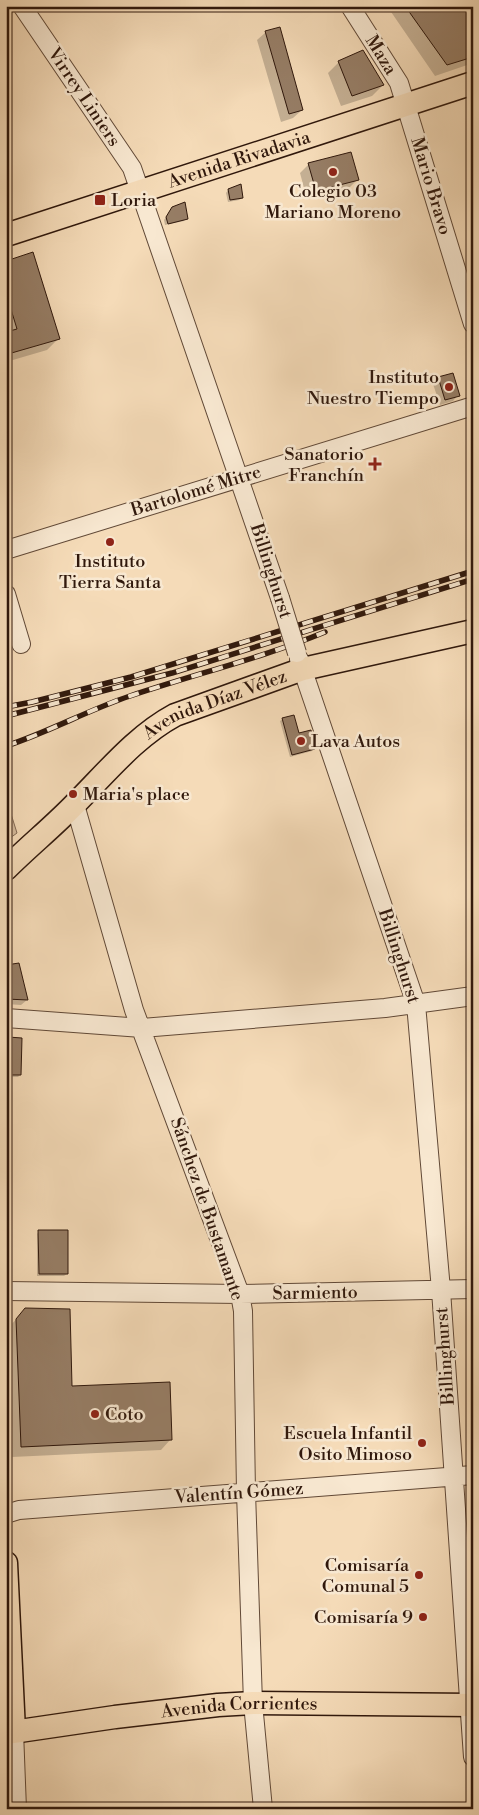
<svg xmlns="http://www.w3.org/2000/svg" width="479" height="1815" font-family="'Libre Bodoni',serif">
<rect width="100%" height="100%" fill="#f5dbb8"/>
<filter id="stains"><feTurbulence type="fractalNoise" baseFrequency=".004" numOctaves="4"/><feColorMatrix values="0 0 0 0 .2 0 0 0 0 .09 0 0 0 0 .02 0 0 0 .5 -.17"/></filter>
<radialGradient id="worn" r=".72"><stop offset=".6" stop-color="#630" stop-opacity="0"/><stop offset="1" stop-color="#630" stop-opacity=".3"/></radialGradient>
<path fill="#d4ba9b" stroke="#826954" d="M 6,798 L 17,833 L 6,841 Z"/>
<path fill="#0003" d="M 387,6 L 473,6 L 473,63 L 435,76 Z
M 266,32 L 302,110 L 293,118 L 281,122 L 257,40 Z
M 339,62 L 383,85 L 372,96 L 341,106 L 328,73 Z
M 309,164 L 357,180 L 349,188 L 307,199 L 300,173 Z
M 228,190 L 242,198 L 239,200 L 228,202 L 226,193 Z
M 170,211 L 186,218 L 184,221 L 165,225 L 164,220 Z
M 6,262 L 58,339 L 47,350 L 6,362 Z
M 439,378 L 458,395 L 453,401 L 440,405 L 433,384 Z
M 283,719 L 314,748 L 312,751 L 290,757 L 280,721 Z
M 6,967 L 27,1000 L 21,1005 L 6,1004 Z
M 8,1038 L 20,1075 L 18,1077 L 6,1077 L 6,1041 Z
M 39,1231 L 67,1274 L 64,1276 L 37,1276 L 37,1234 Z
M 26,1309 L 71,1388 L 171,1439 L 161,1450 L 12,1457 L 6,1330 Z"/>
<path fill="#967d65" stroke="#30180c" d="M 405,6 L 473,6 L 473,57 L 447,65 Z
M 280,27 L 303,110 L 289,114 L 265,31 Z
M 363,50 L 384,85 L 352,96 L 338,61 Z
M 351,152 L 359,180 L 316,191 L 308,163 Z
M 241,184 L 243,198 L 230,200 L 228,189 Z
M 185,202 L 188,219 L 168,224 L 166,217 L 172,207 Z
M 33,252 L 60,339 L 8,354 L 6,348 L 6,332 L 17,329 L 6,293 L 6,261 Z
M 453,373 L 460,396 L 445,400 L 438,377 Z
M 294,715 L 299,733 L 311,730 L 315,749 L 292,755 L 282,718 Z
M 19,963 L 28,1000 L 6,999 L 6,965 Z
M 8,1037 L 22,1038 L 21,1075 L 7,1075 Z
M 38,1230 L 68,1230 L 68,1274 L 39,1274 Z
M 25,1308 L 70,1309 L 72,1386 L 170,1382 L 172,1440 L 21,1447 L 16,1319 Z"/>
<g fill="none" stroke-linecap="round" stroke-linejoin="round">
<g stroke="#614937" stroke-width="20">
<path id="minor" d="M 22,6 L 132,168 L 280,598
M 350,6 L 399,83 L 473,324
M 6,550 L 473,406
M 6,594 L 21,644
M 299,659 L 416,1004 L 441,1290 L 473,1757
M 75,805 L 134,1010 L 240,1294 L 243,1311 L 246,1492 L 253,1703 L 263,1809
M 6,1018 L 142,1028 L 385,1008 L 473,996
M 6,1291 L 240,1294 L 473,1289
M 6,1514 L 19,1510 L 473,1475
M 14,1731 L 17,1809"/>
</g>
<g stroke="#30180c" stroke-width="25">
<g id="major">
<path id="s1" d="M 6,235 L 473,83"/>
<path id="s2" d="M 6,869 C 29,846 54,826 76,803 C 107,772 136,736 175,715 L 303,669 L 473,631"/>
<path d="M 6,1563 L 14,1731"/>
<path id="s3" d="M 6,1733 L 115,1717 L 218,1705 L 253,1703 L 473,1705"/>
</g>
</g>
<use href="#minor" stroke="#f8e8d1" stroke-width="18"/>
<use href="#major" stroke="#f5dbb8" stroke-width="22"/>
<g stroke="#30180c" stroke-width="5.5">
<path id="rail" d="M 6,707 L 32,702 L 131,677 L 473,571
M 6,716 L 172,673 L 473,579
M 6,746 C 49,732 88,710 130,696 C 195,674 262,658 325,632"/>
</g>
<use href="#rail" stroke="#f8e8d1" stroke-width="4" stroke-dasharray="11" stroke-linecap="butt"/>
<g stroke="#614937" stroke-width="20" stroke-linecap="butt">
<path id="minor-bridge" d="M 280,598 L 297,653"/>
</g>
<use href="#minor-bridge" stroke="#f8e8d1" stroke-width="18"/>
</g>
<g fill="#8f2418" stroke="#f8e8d1" stroke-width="2">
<circle cx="333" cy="172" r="5"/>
<rect x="94" y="194" width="12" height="12" rx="2.5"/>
<circle cx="449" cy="387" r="5"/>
<path d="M372.5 456.5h5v5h5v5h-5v5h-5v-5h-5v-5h5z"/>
<circle cx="110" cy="542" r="5"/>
<circle cx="301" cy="741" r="5"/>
<circle cx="73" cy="794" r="5"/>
<circle cx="95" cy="1414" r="5"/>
<circle cx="422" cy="1443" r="5"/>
<circle cx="419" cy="1575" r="5"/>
<circle cx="423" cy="1617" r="5"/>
</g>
<g text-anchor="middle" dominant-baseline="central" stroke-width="5" stroke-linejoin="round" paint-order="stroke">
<g font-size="18" fill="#30180c" stroke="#f8e8d1">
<text transform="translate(381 55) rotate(58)">Maza</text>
<text transform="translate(84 97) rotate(56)">Virrey Liniers</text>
<text stroke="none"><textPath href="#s1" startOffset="245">Avenida Rivadavia</textPath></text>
<text transform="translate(431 186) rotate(73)">Mario Bravo</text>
<text transform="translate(196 491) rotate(-17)">Bartolomé Mitre</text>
<text transform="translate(271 571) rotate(72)">Billinghurst</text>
<text stroke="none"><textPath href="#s2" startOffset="270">Avenida Díaz Vélez</textPath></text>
<text transform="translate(399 956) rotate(72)">Billinghurst</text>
<text transform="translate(207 1209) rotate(71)">Sánchez de Bustamante</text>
<text transform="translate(315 1293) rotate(-1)">Sarmiento</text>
<text transform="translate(445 1356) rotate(-94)">Billinghurst</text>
<text transform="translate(239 1493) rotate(-4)">Valentín Gómez</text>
<text stroke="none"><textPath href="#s3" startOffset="235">Avenida Corrientes</textPath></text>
</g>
<g font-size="18" fill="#30180c" stroke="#f8e8d1" text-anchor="end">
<text x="333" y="191" text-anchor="middle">Colegio 03<tspan x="333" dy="21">Mariano Moreno</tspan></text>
<text x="111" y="200" text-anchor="start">Loria</text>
<text x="439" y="377">Instituto<tspan x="439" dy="21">Nuestro Tiempo</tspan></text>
<text x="364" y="454">Sanatorio<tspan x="364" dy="21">Franchín</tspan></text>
<text x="110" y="561" text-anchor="middle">Instituto<tspan x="110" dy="21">Tierra Santa</tspan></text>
<text x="311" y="741" text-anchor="start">Lava Autos</text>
<text x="83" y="794" text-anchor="start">Maria's place</text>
<text x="105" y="1414" text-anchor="start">Coto</text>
<text x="412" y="1433">Escuela Infantil<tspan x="412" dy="21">Osito Mimoso</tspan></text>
<text x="409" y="1565">Comisaría<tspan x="409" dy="21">Comunal 5</tspan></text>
<text x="413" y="1617">Comisaría 9</text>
</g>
</g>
<rect width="479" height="1815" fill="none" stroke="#f5dbb8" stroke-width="25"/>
<rect x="8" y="8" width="464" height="1800" fill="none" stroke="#30180c" stroke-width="2.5"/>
<rect x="12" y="12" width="454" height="1790" fill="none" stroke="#30180c"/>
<rect width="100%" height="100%" filter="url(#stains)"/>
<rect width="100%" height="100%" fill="url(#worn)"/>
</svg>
